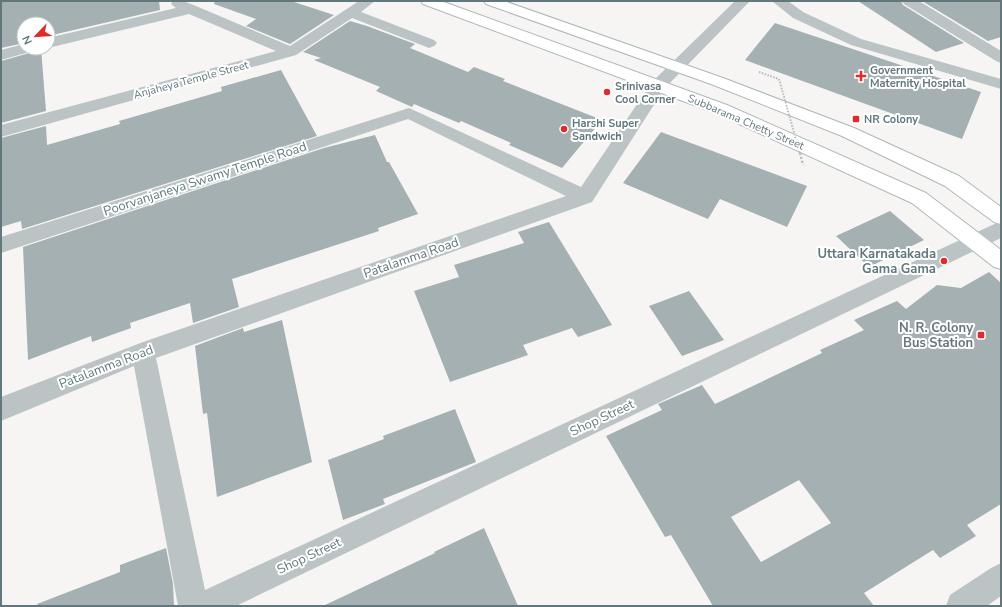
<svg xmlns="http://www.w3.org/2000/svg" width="1002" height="607" font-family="'Nunito Sans',sans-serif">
<rect width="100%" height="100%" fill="#f6f5f3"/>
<path fill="#a4b0b2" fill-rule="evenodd" d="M 1,1 L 159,1 L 160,10 L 48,36 L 48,24 L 24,24 L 24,43 L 1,48 Z
M 215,1 L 291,1 L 334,15 L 290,44 L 246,26 L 256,19 L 214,4 Z
M 858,1 L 901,1 L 903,5 L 964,43 L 936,52 Z
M 922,1 L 1001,1 L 1001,37 L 988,41 Z
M 350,21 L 367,26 L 415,44 L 410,48 L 468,72 L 474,67 L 505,79 L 503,81 L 602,120 L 562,168 L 509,145 L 511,143 L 461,121 L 459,123 L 414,104 L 412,107 L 376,91 L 380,87 L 314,60 L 321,58 L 303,52 Z
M 775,23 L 981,92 L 962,139 L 745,60 Z
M 38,48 L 41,48 L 46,111 L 1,123 L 1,61 L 33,52 Z
M 281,70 L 317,136 L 22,229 L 21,221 L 1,227 L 1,138 L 46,126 L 47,145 L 120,124 L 119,121 L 222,91 L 221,87 Z
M 661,132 L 807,186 L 787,227 L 720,199 L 708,219 L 623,183 Z
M 375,135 L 387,162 L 389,162 L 418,214 L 378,228 L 379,231 L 232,279 L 239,307 L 193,323 L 190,303 L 130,323 L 131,328 L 92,342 L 91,336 L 28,360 L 23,247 L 324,148 Z
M 890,211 L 924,240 L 869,267 L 836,236 Z
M 549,222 L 612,325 L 578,337 L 572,328 L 523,345 L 528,355 L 450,382 L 414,291 L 459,277 L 454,265 L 524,243 L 518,232 Z
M 989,272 L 1001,283 L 1001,504 L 967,525 L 976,536 L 940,558 L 933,550 L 864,593 L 874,606 L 713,606 L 671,535 L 665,537 L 606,436 L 662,410 L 658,404 L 702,385 L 715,404 L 822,353 L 820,350 L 864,330 L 854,320 L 897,301 L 906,309 L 937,285 L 961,288 ZM 799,480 L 831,523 L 761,562 L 731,517 Z
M 689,291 L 724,340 L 682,356 L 649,306 Z
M 282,320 L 312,462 L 217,497 L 207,413 L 203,414 L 195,346 L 243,328 L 244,332 Z
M 455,409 L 476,462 L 383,499 L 385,504 L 343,520 L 328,460 L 384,439 L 383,436 Z
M 484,528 L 518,606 L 323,606 L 435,553 L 434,552 Z
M 166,548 L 173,584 L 174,606 L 38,606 L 37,604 L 120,572 L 120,565 Z"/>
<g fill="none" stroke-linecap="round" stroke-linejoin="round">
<g stroke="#b0b7b9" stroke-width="2">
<path id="major" d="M 421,1 L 441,1 L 727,105 L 926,193 L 1001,250 L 1001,269 L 994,267 L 912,203 L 715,113 L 423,4 Z
M 484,1 L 504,1 L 723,78 L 854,128 L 959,176 L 1001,207 L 1001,224 L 994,222 L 945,186 L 842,136 L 711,84 L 486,4 Z"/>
</g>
<path stroke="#b7bbbd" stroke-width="2" stroke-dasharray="1.5 1.5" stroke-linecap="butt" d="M 759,72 L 779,79"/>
<path fill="#bcc3c5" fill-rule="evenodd" d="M 173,1 L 183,1 L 196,6 L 290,46 L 359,1 L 375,1 L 361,12 L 434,40 L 437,43 L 434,46 L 429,48 L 424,46 L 352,18 L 296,55 L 1,137 L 1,125 L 276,51 L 189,14 L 48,48 L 48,38 L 176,8 L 171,4 Z
M 735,1 L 750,1 L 664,89 L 592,202 L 156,358 L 205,590 L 1001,221 L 1001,238 L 236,606 L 178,606 L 134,366 L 1,421 L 1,397 L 143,342 L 566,196 L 408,119 L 1,253 L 1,237 L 409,108 L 581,187 L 652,82 Z
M 772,1 L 788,1 L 803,12 L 861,39 L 1001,79 L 1001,89 L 851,45 L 793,18 Z
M 902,1 L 919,1 L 1001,51 L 1001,63 L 996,61 L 904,4 Z
M 24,44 L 24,48 L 36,48 L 33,51 L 1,60 L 1,50 Z
M 1001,563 L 1001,596 L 987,606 L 946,606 L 950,595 L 991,568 Z"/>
<use href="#major" fill="#fff" fill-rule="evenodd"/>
<path stroke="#b7bbbd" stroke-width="2" stroke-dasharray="1.5 1.5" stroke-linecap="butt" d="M 779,79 L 800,154"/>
<path stroke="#b7bbbd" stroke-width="2.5" stroke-dasharray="2 2" stroke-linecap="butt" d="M 800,153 L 803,165"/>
</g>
<g fill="#de2b2b" stroke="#fff" stroke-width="1.5">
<path d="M859 70h4v4h4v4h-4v4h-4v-4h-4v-4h4z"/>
<circle cx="607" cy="92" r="4"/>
<rect x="852" y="115" width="8" height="8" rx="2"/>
<circle cx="564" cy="129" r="4"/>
<circle cx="944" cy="261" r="4"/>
<rect x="977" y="331" width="8" height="8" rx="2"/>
</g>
<g text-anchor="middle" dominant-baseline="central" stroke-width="4" stroke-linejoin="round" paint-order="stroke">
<g font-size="11" font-weight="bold" fill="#62787d" stroke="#fff" text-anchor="start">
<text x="870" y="70">Government<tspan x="870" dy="13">Maternity Hospital</tspan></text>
<text x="615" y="86">Srinivasa<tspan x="615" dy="13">Cool Corner</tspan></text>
<text x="864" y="119">NR Colony</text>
<text x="572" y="123">Harshi Super<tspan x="572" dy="13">Sandwich</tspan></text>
</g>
<g font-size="11" fill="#62787d" stroke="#fff">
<text transform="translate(191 80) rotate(-15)">Anjaheya Temple Street</text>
<text transform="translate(746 122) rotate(23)">Subbarama Chetty Street</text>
</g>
<g font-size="13" fill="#62787d" stroke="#fff">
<text transform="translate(205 179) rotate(-18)">Poorvanjaneya Swamy Temple Road</text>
<text transform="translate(411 258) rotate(-19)">Patalamma Road</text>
<text transform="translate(106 367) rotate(-21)">Patalamma Road</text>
<text transform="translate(602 418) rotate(-25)">Shop Street</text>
<text transform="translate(309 556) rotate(-25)">Shop Street</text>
</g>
<g font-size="13" font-weight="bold" fill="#62787d" stroke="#fff" text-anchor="end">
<text x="936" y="254">Uttara Karnatakada<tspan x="936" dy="15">Gama Gama</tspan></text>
<text x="973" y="328">N. R. Colony<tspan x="973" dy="15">Bus Station</tspan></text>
</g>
</g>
<rect width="1002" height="607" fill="none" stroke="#62787d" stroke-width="4"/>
<g transform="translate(36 36) rotate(245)"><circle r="19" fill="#ffffff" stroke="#c0c9cb"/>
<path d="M0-3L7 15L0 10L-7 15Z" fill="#de2b2b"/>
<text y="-6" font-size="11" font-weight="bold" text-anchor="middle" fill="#62787d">N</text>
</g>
</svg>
